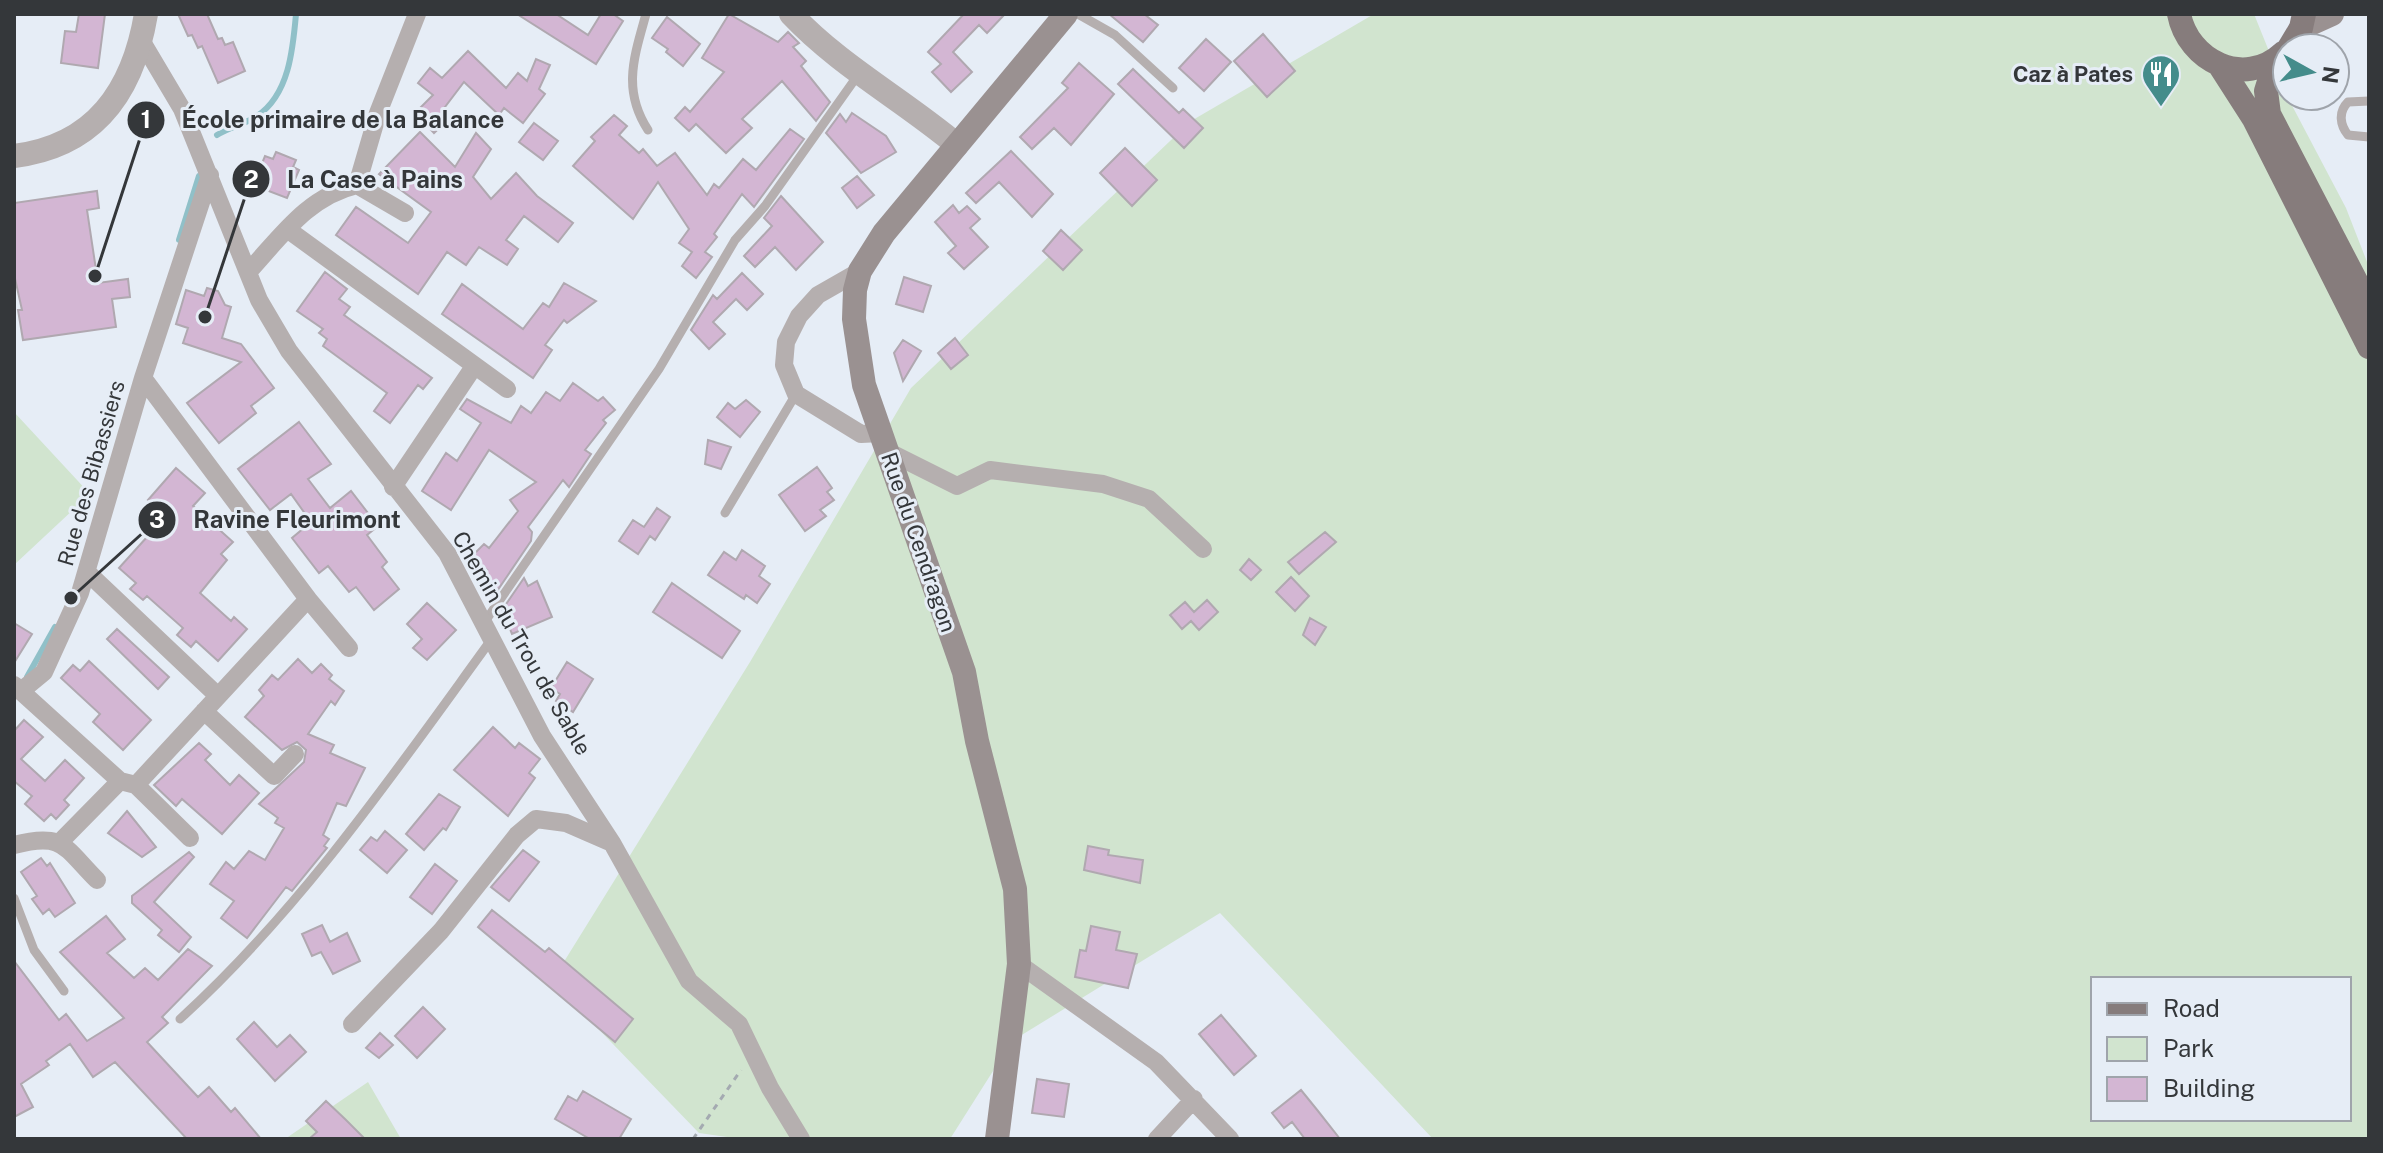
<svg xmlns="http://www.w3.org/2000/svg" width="2383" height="1153" font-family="'Public Sans',sans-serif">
<rect width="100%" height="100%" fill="#e6edf6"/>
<path fill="#d1e4cf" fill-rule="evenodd" d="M 1374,14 L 2254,14 L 2287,96 L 2346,208 L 2369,267 L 2369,1139 L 1433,1139 L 1220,913 L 1012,1041 L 950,1139 L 741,1139 L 699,1133 L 552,981 L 750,662 L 911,388 L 1191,121 ZM 2093,979 L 2349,979 L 2349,1119 L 2093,1119 Z
M 14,412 L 90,494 L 14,565 Z
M 368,1082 L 401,1139 L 285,1139 Z"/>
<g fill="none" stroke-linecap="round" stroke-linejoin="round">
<path stroke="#90c0c8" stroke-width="6" d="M 217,135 C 230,127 245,124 257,116 C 289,95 293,49 296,14
M 179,240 L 199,176
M 27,677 L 55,627"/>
</g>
<path fill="#d3b6d3" stroke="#b0a8b0" stroke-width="2" d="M 79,14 L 105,14 L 98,68 L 61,63 L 65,31 L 76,32 Z
M 178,14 L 207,14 L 218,39 L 222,38 L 225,45 L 233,42 L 245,71 L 218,83 L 202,46 L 198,48 L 192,35 L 188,36 Z
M 517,14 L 556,14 L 588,35 L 601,14 L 613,14 L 623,21 L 596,64 Z
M 729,14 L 778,42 L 788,32 L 799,43 L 793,47 L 806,61 L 801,66 L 830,102 L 816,121 L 782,81 L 742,119 L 752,128 L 726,153 L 696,124 L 689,131 L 675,118 L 685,107 L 690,112 L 724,72 L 702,58 Z
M 964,14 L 1005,14 L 987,33 L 979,25 L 953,52 L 972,72 L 951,92 L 932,72 L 941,64 L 928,52 Z
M 1109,14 L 1144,14 L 1158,25 L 1143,42 Z
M 667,17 L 700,44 L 683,66 L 666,52 L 668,49 L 652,38 Z
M 1263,34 L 1295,71 L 1267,97 L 1234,61 Z
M 1206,39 L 1231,62 L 1204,91 L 1179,68 Z
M 468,51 L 506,88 L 518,73 L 527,81 L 536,59 L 550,65 L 539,89 L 545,94 L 523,123 L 504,108 L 499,115 L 464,82 L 442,111 L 449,119 L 434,133 L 415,113 L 433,95 L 418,83 L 430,68 L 442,78 Z
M 1079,63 L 1114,94 L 1071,145 L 1054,128 L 1032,149 L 1020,137 L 1068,88 L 1062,83 Z
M 1133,69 L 1179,113 L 1183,109 L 1203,128 L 1184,148 L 1118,84 Z
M 852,113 L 886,136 L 896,152 L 861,173 L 826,133 L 840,114 L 846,122 Z
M 614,115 L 627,126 L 619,135 L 639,153 L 643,149 L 657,166 L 675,153 L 707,195 L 714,184 L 719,188 L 743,159 L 756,170 L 790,129 L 804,139 L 754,207 L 742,194 L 714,234 L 717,237 L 705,252 L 712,257 L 696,278 L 682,266 L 692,252 L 679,243 L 689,229 L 658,182 L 633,219 L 573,166 L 595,141 L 591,137 Z
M 534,123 L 558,141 L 543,160 L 519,142 Z
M 420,132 L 455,167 L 476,133 L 491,149 L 473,177 L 491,199 L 516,173 L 537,196 L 573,223 L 558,242 L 524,216 L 506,240 L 518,249 L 507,265 L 479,247 L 466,265 L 447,252 L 418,294 L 336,235 L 356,207 L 408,243 L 431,212 L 379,174 Z
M 1125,148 L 1157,180 L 1132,206 L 1100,173 Z
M 1011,151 L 1053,194 L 1032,217 L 999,182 L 976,203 L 966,193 Z
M 276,152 L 296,160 L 293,167 L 299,170 L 287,198 L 253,185 L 265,156 L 273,159 Z
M 857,176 L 874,195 L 857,208 L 842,188 Z
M 97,191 L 99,208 L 87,210 L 98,283 L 128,279 L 130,297 L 112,299 L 116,327 L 23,340 L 18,310 L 22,310 L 14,274 L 14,203 Z
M 781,196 L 823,242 L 796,270 L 775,247 L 755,267 L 744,256 L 772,226 L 764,218 Z
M 953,205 L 959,213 L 967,206 L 980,219 L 970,228 L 988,247 L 964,269 L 948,253 L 956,246 L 935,222 Z
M 1061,230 L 1082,250 L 1063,270 L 1043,251 Z
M 325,272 L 347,289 L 339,299 L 350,307 L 344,315 L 432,378 L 423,389 L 418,385 L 390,423 L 374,411 L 387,393 L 323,346 L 327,339 L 319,333 L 323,329 L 297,311 Z
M 742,273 L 763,294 L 747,310 L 736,299 L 713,322 L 725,334 L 709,349 L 691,330 L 713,295 L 717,299 Z
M 904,277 L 931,286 L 923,312 L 896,304 Z
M 564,283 L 596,301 L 567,323 L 564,320 L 545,345 L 552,350 L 533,378 L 442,314 L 462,284 L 523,329 L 543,303 L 549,307 Z
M 207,288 L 218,291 L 225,305 L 231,307 L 222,338 L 241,344 L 274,388 L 251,406 L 256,413 L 219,443 L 187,403 L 241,362 L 183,343 L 188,328 L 176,324 L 186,290 L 204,296 Z
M 955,338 L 968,355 L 951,369 L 938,353 Z
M 903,340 L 921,351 L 903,381 L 894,353 Z
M 573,383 L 598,401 L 603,397 L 615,410 L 603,420 L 606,423 L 585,450 L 591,454 L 569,487 L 563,480 L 528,527 L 532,532 L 531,541 L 493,597 L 478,579 L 487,570 L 470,558 L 484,544 L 489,548 L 518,511 L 510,500 L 536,482 L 489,450 L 451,510 L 422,491 L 446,453 L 457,461 L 481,423 L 460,409 L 467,399 L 511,423 L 521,406 L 531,413 L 546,392 L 560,401 Z
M 746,400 L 760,412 L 740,437 L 717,417 L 728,403 L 735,409 Z
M 299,422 L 331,464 L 308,479 L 330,508 L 351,491 L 378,526 L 367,535 L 387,562 L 382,567 L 399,589 L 374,610 L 356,587 L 349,592 L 328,566 L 319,573 L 292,538 L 311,522 L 291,494 L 270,510 L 238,469 Z
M 708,440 L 731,447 L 721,469 L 705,464 Z
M 817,467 L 832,488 L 827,492 L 834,500 L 820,510 L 826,516 L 805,531 L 779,495 Z
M 176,468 L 205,493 L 193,506 L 233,542 L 221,554 L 227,560 L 200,593 L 231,621 L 234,617 L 247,629 L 218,661 L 196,641 L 191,647 L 177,635 L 183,628 L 147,596 L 143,600 L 130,589 L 136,583 L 119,568 L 166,516 L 148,500 Z
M 657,508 L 670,517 L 655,540 L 650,536 L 638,554 L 619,541 L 633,520 L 644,527 Z
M 1325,532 L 1336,542 L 1299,574 L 1288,562 Z
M 742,550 L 765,566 L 759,576 L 770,584 L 757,603 L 746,595 L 744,599 L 708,575 L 724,552 L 736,560 Z
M 1249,559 L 1261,570 L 1251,580 L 1240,570 Z
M 1291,577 L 1309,596 L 1295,611 L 1276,592 Z
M 524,578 L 528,586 L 537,581 L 552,617 L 512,634 L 502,610 Z
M 672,583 L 740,631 L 722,658 L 653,612 Z
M 1207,600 L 1218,612 L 1199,630 L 1191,621 L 1182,629 L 1170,615 L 1185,602 L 1194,612 Z
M 427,603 L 456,630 L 427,660 L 413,648 L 422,639 L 407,624 Z
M 1310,618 L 1326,627 L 1315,645 L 1303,635 Z
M 14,623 L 32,634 L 14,663 Z
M 117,629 L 169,677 L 158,689 L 107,639 Z
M 298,659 L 312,673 L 321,664 L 332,675 L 329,679 L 344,691 L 335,705 L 331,701 L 308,734 L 334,745 L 330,753 L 365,768 L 346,806 L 337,803 L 323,835 L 329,839 L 324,846 L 327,848 L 292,891 L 286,887 L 247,938 L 221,918 L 234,901 L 210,884 L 226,862 L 234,869 L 249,851 L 265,860 L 284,828 L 275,823 L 278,818 L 259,804 L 304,762 L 306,750 L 297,742 L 282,750 L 245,717 L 264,696 L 259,690 L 266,682 L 272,675 L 278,680 Z
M 89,661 L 151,720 L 123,750 L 93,722 L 100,714 L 61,678 L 73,665 L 80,671 Z
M 567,662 L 593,679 L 573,712 L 556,701 L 560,694 L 551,688 Z
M 24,720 L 43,737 L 21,759 L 45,781 L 65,760 L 84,778 L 64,800 L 69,805 L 56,819 L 51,814 L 44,821 L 25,804 L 32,796 L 14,781 L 14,731 Z
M 493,727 L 515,748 L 519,743 L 540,759 L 529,773 L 535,778 L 508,816 L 454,770 Z
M 199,743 L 211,754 L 205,760 L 230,785 L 239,775 L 259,793 L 222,834 L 182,799 L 176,806 L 154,785 Z
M 439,794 L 460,807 L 446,830 L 443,828 L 424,850 L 406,834 Z
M 127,811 L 156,847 L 142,857 L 108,833 Z
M 385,831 L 407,850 L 387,873 L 360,850 L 371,837 L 377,841 Z
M 1088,846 L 1109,850 L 1108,855 L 1143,860 L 1140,883 L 1084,870 Z
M 523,850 L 539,862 L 509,901 L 491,887 Z
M 189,852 L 194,857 L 154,902 L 191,937 L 179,952 L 158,935 L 162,930 L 132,903 L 132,896 Z
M 41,858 L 47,866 L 50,863 L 75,903 L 55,917 L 49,909 L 43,914 L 32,899 L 37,896 L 21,872 Z
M 435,864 L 457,881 L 432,914 L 410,897 Z
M 492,910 L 545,952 L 549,948 L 633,1019 L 615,1042 L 478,927 Z
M 106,916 L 125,939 L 107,953 L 134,978 L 145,968 L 158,980 L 188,949 L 212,966 L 162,1017 L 168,1023 L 147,1042 L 198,1097 L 209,1087 L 231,1112 L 235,1108 L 261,1139 L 187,1139 L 115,1062 L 93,1077 L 70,1044 L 46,1061 L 49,1065 L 21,1084 L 33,1107 L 14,1117 L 14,961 L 59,1020 L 66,1014 L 87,1041 L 124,1018 L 60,952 Z
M 322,925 L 330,942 L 347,933 L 360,961 L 333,974 L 321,952 L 312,956 L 302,934 Z
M 1091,926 L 1120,932 L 1116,950 L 1137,954 L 1128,988 L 1075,977 L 1080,950 L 1086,951 Z
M 423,1007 L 445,1029 L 417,1058 L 395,1036 Z
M 1221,1015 L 1256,1056 L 1234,1075 L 1199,1034 Z
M 254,1022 L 277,1047 L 290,1035 L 306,1052 L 275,1081 L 237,1039 Z
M 380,1033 L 393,1045 L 379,1058 L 366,1048 Z
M 1037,1079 L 1069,1084 L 1064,1117 L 1032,1113 Z
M 1301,1090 L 1318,1111 L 1340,1139 L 1305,1139 L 1292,1122 L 1284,1128 L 1272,1113 Z
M 583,1091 L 631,1119 L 619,1139 L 590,1139 L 555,1119 L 568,1096 L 577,1101 Z
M 326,1101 L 345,1119 L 365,1139 L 309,1139 L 317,1132 L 306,1121 Z"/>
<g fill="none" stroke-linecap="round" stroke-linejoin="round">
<path stroke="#a4aab1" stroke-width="3" stroke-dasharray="6 6" stroke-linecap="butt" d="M 693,1139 L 741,1070"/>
<path stroke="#b5afaf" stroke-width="9" d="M 646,14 C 634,57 622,90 648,130
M 1078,14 L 1115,35 L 1173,88
M 2369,101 L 2348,102 C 2338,112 2340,125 2348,135 L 2369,137
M 725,513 L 796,394
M 484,623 L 659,369 L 735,240 L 765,206 L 858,75
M 14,898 L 34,950 L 64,991
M 180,1019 C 301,909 395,772 491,640"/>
<path stroke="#b5afaf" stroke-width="18" d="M 141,40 L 182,109 L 259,300 L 289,351 L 447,553 L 542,736 L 612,843 L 689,981 L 739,1024 L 770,1088 L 801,1139
M 357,185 L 378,113 L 417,14
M 357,185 L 405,213
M 287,229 L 507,389
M 250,270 C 282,235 309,196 357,185
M 860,271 L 818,295 L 799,316 L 786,342 L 784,365 L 796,394 L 861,434 L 881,433
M 887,451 L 957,486 L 990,470 L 1103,484 L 1149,499 L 1203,549
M 393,487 L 473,368
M 88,573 L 218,696
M 308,599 L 349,648
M 14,685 L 120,781 L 136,785 L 190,838
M 21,691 L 44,672 L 80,593 L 143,378 L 210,175
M 204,711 L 274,776 L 295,754
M 136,785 L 308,599 L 143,378
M 61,841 L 120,781
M 14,845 C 64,832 64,847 97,880
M 1019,964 L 1156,1062 L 1230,1139
M 352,1024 L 441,931 L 517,835 L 536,819 L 566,823 L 612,843
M 1157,1139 L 1194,1099"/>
<path stroke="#b5afaf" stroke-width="24" d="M 791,14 C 840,66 902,99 957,145
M 14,156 C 95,146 133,91 146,14"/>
<path stroke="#9a9191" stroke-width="24" d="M 2301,28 L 2332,14
M 997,1139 L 1019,964 L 1015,889 L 977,741 L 964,672 L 864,385 L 854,319 L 855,290 L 860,271 L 884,233 L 1066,14"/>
<path stroke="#867c7c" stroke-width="24" d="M 2179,14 C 2188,61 2244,89 2283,53
M 2289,48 L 2301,28 L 2304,14
M 2276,59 L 2266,91 L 2269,114 L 2369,306
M 2220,66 L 2254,119 L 2369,347"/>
</g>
<defs>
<g id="restaurant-pin" transform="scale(2)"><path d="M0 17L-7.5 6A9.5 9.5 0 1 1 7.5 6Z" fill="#448c8b" stroke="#e6edf6"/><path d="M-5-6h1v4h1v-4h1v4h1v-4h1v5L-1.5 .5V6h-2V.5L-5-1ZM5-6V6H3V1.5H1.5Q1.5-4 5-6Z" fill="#fff"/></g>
</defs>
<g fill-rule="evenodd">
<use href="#restaurant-pin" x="2161" y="74"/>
</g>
<g text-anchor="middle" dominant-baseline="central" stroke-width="6" stroke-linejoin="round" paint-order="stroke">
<g font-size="22" font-weight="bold" fill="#34373a" stroke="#e6edf6" text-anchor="end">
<text x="2133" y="74">Caz à Pates</text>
</g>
<g font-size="22" fill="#34373a" stroke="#e6edf6">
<text transform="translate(91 473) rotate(-74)">Rue des Bibassiers</text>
<text transform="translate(919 542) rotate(71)">Rue du Cendragon</text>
<text transform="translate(522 643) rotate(60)">Chemin du Trou de Sable</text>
</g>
</g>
<path fill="none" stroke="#34373a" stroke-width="3" d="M95 276L146 120M205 317L251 179M71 598L157 520"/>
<g fill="#34373a" stroke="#e6edf6" stroke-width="3">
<circle cx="95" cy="276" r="8"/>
<circle cx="205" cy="317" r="8"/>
<circle cx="71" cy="598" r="8"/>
<circle cx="146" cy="120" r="20"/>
<circle cx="251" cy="179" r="20"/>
<circle cx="157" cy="520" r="20"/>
</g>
<g font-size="24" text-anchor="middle" font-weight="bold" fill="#fff">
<text x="146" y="128">1</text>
<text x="251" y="188">2</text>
<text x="157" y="528">3</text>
</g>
<g font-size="24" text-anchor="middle" font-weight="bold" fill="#34373a" stroke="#e6edf6" stroke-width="6" stroke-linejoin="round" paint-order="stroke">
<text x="343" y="128">École primaire de la Balance</text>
<text x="375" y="188">La Case à Pains</text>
<text x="297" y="528">Ravine Fleurimont</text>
</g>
<rect width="2383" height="1153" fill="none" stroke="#34373a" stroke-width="32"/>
<rect x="2091" y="977" width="260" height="144" fill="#e6edf6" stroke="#9fa4ab" stroke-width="2"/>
<rect x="2107" y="1003" width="40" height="12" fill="#867c7c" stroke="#9fa4ab" stroke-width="2"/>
<text x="2163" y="1017" font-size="24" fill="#34373a">Road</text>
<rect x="2107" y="1037" width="40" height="24" fill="#d1e4cf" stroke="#9fa4ab" stroke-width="2"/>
<text x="2163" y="1057" font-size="24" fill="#34373a">Park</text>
<rect x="2107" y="1077" width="40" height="24" fill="#d3b6d3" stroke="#9fa4ab" stroke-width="2"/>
<text x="2163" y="1097" font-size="24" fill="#34373a">Building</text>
<g transform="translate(2311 72) rotate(98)"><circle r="38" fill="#e6edf6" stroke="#9fa4ab" stroke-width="2"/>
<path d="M0-6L14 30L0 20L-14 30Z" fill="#448c8b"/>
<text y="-12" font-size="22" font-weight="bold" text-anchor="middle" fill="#34373a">N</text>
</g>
</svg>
